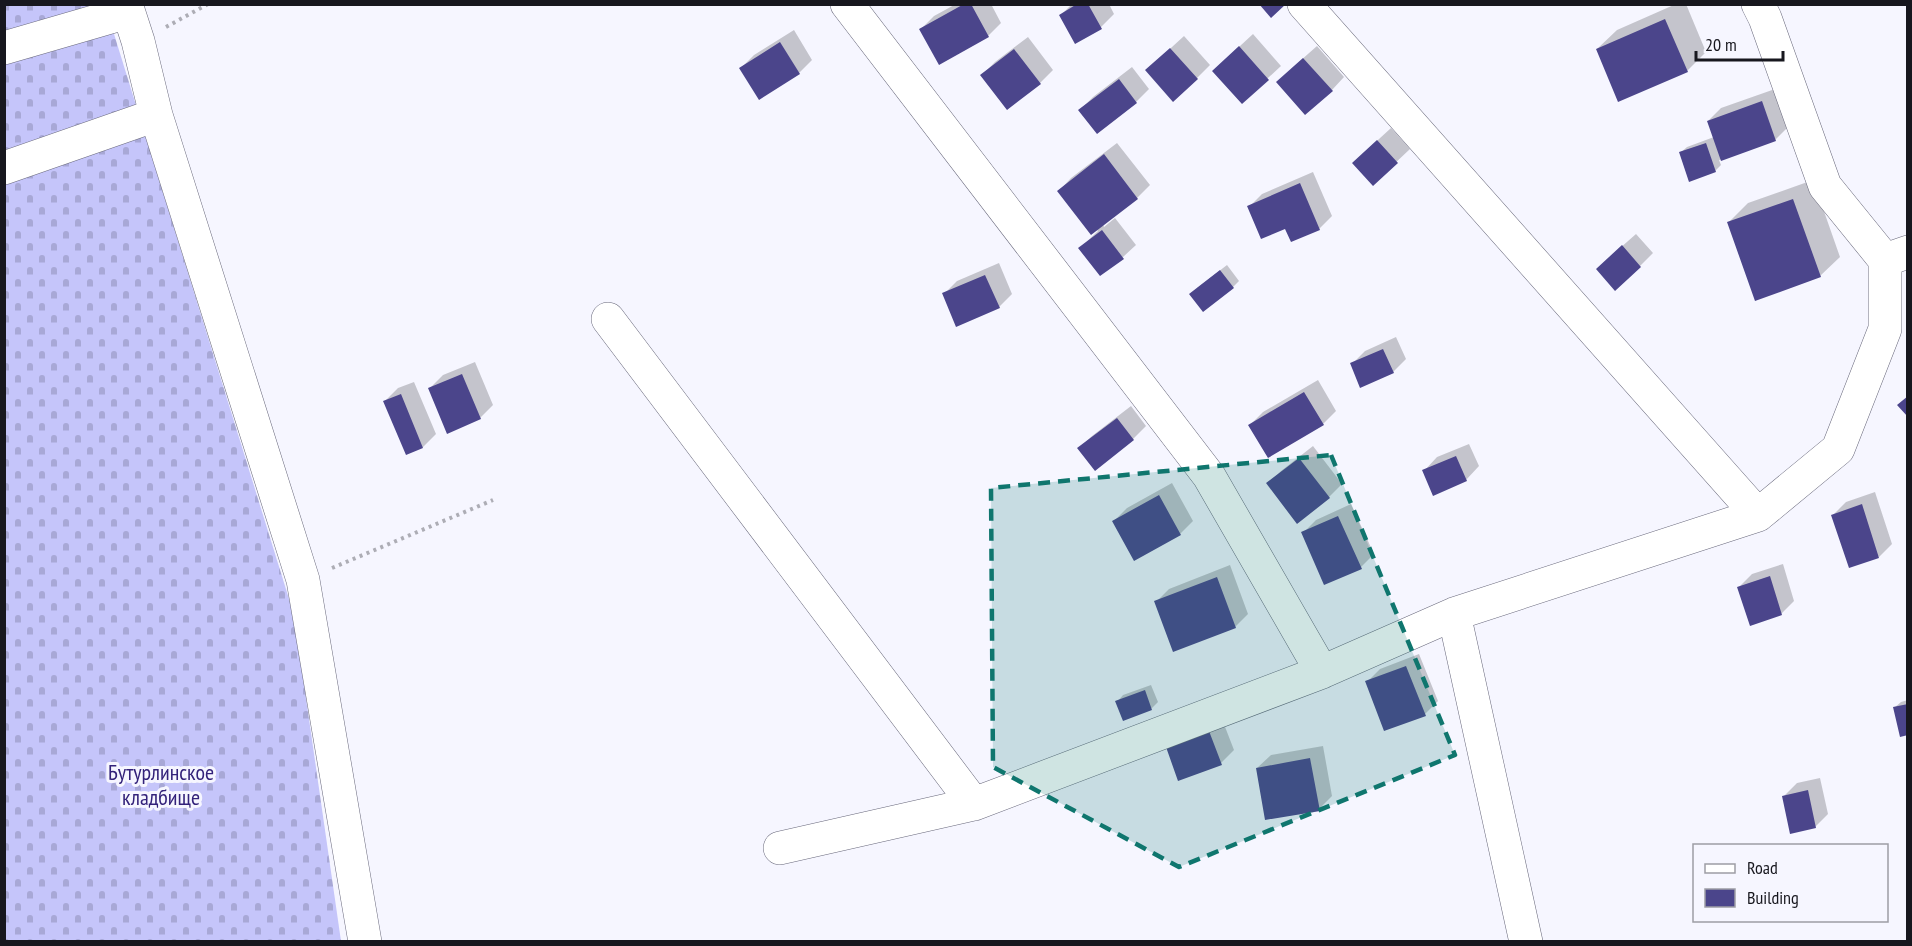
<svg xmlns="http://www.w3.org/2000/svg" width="1912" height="946" font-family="'PT Sans Narrow',sans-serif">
<defs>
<pattern id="cemetery-stones" width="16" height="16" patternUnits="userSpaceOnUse" patternTransform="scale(1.5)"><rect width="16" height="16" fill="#c5c5fa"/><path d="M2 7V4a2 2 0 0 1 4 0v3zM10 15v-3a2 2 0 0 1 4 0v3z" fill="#a8a8d6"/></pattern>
</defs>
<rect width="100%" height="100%" fill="#f6f6ff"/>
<path fill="url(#cemetery-stones)" d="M 5,5 L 105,5 L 294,615 L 341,941 L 5,942 Z"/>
<path fill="#0003" d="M 956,4 L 991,4 L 1001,23 L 988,36 L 921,29 L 934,16 Z
M 1072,4 L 1109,4 L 1114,14 L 1101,27 L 1076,42 L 1061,15 Z
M 1676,4 L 1686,4 L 1706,52 L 1687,71 L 1597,49 L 1617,30 Z
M 794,30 L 812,60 L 799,73 L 759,98 L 741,68 L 754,55 Z
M 1253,34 L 1281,66 L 1242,102 L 1227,58 Z
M 1184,36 L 1210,65 L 1197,78 L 1160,58 Z
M 1028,37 L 1053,70 L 1040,83 L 982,75 L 995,62 Z
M 1317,46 L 1344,77 L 1332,90 L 1291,69 Z
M 1132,67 L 1149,89 L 1136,102 L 1097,132 L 1080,110 L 1093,97 Z
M 1775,89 L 1788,127 L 1775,140 L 1719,160 L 1721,165 L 1715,171 L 1680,153 L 1687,147 L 1714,137 L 1708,121 L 1721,108 Z
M 1391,128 L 1410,149 L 1373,184 L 1367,150 Z
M 1117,143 L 1150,185 L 1137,198 L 1103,224 L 1104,227 L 1115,218 L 1136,245 L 1123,257 L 1080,248 L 1098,231 L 1059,191 L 1071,178 Z
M 1313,172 L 1332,216 L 1319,229 L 1286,227 L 1249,207 L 1262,194 Z
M 1813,180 L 1840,257 L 1820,276 L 1729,222 L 1748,203 Z
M 1636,234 L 1653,253 L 1640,266 L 1611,256 Z
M 999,263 L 1012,294 L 999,307 L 944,294 L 957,281 Z
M 1227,265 L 1239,281 L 1233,287 L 1197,288 Z
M 1396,337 L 1406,359 L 1393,372 L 1352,364 L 1365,351 Z
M 475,362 L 493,405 L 480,418 L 430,388 L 443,375 Z
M 1318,380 L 1336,411 L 1323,424 L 1250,425 L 1263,412 Z
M 414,382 L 436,434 L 423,447 L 407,453 L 385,401 L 398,388 Z
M 1131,406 L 1146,426 L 1133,439 L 1095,469 L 1079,448 L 1092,436 Z
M 1469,444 L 1479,466 L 1466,480 L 1424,471 L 1437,457 Z
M 1313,446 L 1342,484 L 1329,497 L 1268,484 L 1281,471 Z
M 1172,483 L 1193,521 L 1180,534 L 1114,521 L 1127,508 Z
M 1875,492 L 1892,544 L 1879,557 L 1833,515 L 1846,502 Z
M 1351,504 L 1374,554 L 1361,567 L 1303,533 L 1316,520 Z
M 1783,564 L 1794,601 L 1781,614 L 1739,587 L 1752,574 Z
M 1230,565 L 1248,614 L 1235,627 L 1156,602 L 1169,589 Z
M 1419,654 L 1438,701 L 1425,714 L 1367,682 L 1380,669 Z
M 1151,685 L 1158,702 L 1152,708 L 1124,719 L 1117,702 L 1123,695 Z
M 1908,700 L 1908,734 L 1894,708 L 1901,702 Z
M 1222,719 L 1234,750 L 1221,763 L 1167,747 Z
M 1323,746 L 1332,796 L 1319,809 L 1257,768 L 1271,755 Z
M 1820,778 L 1828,814 L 1815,827 L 1784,796 L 1797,783 Z"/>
<path fill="#4b458b" d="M 964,4 L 971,4 L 989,37 L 939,65 L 919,29 Z
M 1077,4 L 1088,4 L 1102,29 L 1075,44 L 1059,15 Z
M 1259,4 L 1286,4 L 1271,18 Z
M 1665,19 L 1688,72 L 1618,102 L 1596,49 Z
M 780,42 L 800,74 L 759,100 L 739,68 Z
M 1239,46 L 1269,80 L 1242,104 L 1212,71 Z
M 1170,48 L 1198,79 L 1173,102 L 1145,70 Z
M 1014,49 L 1041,84 L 1007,110 L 980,75 Z
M 1303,58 L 1333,91 L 1305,115 L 1276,82 Z
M 1119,79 L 1137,103 L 1097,134 L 1078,110 Z
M 1762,101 L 1776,141 L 1721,161 L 1707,121 Z
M 1377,140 L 1398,163 L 1373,186 L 1352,163 Z
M 1706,143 L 1716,172 L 1689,182 L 1679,152 Z
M 1104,154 L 1138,199 L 1091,235 L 1057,191 Z
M 1300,183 L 1320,230 L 1291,242 L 1285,229 L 1261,239 L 1247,206 Z
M 1793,199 L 1821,277 L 1755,301 L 1727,222 Z
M 1102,230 L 1124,259 L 1100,276 L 1078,248 Z
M 1622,245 L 1641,267 L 1615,291 L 1596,269 Z
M 1220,270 L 1234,288 L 1203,312 L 1189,294 Z
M 985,275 L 1000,308 L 956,327 L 942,293 Z
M 1383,349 L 1394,373 L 1360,388 L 1350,363 Z
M 462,374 L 481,419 L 447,434 L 428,388 Z
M 1304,392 L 1324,425 L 1268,458 L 1248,425 Z
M 401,394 L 423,448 L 406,455 L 383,401 Z
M 1908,396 L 1908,417 L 1897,405 Z
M 1117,418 L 1134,440 L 1095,471 L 1077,448 Z
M 1456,456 L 1467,481 L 1433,496 L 1422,470 Z
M 1299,458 L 1330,498 L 1297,524 L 1266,483 Z
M 1159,495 L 1181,535 L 1134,561 L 1112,521 Z
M 1862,504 L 1879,558 L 1849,568 L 1831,515 Z
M 1338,516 L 1362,569 L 1324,585 L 1301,532 Z
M 1770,576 L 1782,615 L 1750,626 L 1737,587 Z
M 1217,577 L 1236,628 L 1173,652 L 1154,601 Z
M 1406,666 L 1426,716 L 1384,731 L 1365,681 Z
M 1145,690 L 1152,710 L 1123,721 L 1115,701 Z
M 1908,704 L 1908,735 L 1900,737 L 1893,707 Z
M 1209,731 L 1222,765 L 1178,781 L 1166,747 Z
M 1310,758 L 1320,811 L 1265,820 L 1256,768 Z
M 1808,790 L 1816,828 L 1790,834 L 1782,796 Z"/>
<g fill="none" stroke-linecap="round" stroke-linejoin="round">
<g stroke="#69697c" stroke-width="34">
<path id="minor" d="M 126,4 L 138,41 L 156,115 L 303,580 L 365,942
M 847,4 L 1209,476 L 1322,672 L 1454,614 L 1758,515 L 1838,449 L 1885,329 L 1885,260 L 1908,252
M 1304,4 L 1758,515
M 1758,4 L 1765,18 L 1825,186 L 1885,260
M 4,48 L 128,12
M 4,168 L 156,115
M 608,319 L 974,804
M 1454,614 L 1526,942
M 780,848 L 974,804 L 1322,672"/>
</g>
<path stroke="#adadb5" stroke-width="4" stroke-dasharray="3 4.5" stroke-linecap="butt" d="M 166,27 L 208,4
M 332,568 L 493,500"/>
<use href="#minor" stroke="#fff" stroke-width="33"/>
</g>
<path fill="#0f766e" fill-opacity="0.2" stroke="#0f766e" stroke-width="4.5" stroke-dasharray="12 8" stroke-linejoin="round" d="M 1331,455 L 1455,755 L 1179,867 L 993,767 L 991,488 Z"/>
<g text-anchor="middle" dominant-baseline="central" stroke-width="6" stroke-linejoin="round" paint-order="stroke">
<g font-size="22" fill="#33227a" stroke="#f6f6ff">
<text x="161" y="772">Бутурлинское<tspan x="161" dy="25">кладбище</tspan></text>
</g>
</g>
<rect width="1912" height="946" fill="none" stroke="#17171e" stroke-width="12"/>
<rect x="1693" y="844" width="195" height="78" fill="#f6f6ff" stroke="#9d9da5" stroke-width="1.5"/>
<rect x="1705" y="864" width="30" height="9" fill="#ffffff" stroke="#9d9da5" stroke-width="1.5"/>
<text x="1747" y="874" font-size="18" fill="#17171e">Road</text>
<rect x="1705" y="889" width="30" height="18" fill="#4b458b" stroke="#9d9da5" stroke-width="1.5"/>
<text x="1747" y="904" font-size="18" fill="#17171e">Building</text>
<path d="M1696 51v9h87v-9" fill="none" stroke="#17171e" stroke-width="3"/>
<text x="1705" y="51" font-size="18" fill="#17171e" stroke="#f6f6ff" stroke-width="4.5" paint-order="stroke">20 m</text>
</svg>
